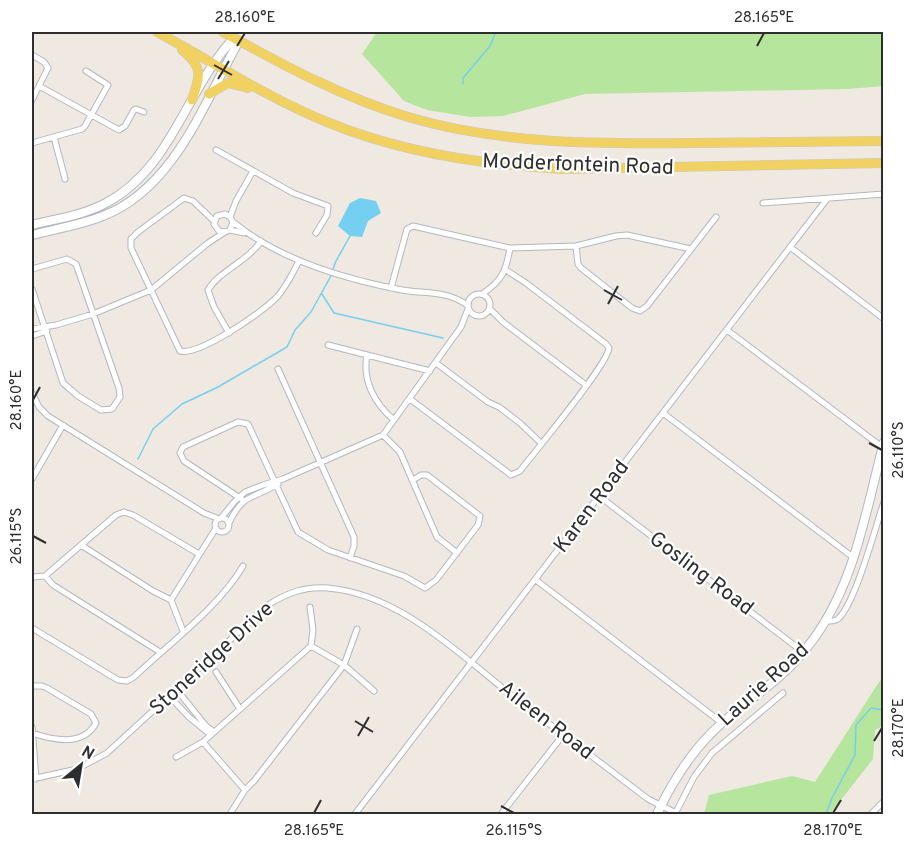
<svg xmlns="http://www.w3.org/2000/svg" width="915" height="846" font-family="Overpass,sans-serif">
<rect width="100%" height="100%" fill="#efe9e1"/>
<path fill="#b6e59e" d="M 377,32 L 883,32 L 883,86 L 848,89 L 585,94 L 503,116 L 471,117 L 427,110 L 404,101 L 362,54 Z
M 883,678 L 883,726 L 875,730 L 873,759 L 830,814 L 704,814 L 709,795 L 792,776 L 815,782 L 879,682 Z"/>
<path fill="#75cff0" d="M 360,198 L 376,201 L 381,213 L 368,221 L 362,237 L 350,236 L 338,226 L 350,203 Z"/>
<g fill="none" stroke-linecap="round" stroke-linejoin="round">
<path stroke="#75cff0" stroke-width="1.5" d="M 463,84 L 463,78 L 490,46 L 496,32
M 333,269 L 336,261 L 350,236
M 322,294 L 334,313 L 443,338
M 138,459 L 153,429 L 182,404 L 218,387 L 287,347 L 295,330 L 311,312 L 332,274
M 826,814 L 832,798 L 855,755 L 856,725 L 871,708 L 884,710"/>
<g stroke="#b4b7c1" stroke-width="7">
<path id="street" d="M 32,55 L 44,62 L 48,68 L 39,86
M 32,100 L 39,86 L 119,130 L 125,126 L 134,110 L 136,109 L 144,112
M 54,137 L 65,179
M 32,143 L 82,129 L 85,126 L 108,85 L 86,71
M 216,150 L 293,193 L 328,206 L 327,215 L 316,233
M 763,203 L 884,194
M 230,217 L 236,201 L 253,171
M 214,221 L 193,201 L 184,198 L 138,232 L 131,239 L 131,248 L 180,351 C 199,356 263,312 277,297 C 286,287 293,273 299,261
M 233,222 C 277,258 341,278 397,289 C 423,295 444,289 467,305
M 230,230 L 233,222 L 230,217 L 225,214 L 217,216 L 214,224 L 219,231 L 225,232 L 230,230 L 244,233
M 576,246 L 578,264 L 581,268 L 632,308 L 640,311 L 647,306 L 716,217
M 790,247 L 884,319
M 32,269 L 67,259 L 76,264 L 119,388 L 120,397 L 112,409 L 101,410 L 78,396 L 63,383 L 32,289
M 391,288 L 407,229 L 413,226 L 510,248 L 576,246 L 616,236 L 627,235 L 691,249
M468 305a11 11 0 1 1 22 0a11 11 0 1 1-22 0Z
M 482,294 C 502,281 506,271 510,248
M 490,309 L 503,322 L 586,385
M 32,329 L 56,325 L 93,314 L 151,290 L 208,243 L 225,232
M 727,330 L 882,447
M 229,333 L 214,307 L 208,290 C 219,271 247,262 261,241
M 32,336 L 47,331
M 328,345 L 430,371
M 367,355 C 362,381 375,404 394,420
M 436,363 L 488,402 L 499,407 L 520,423 L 541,443
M 278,369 L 354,537 L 354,546 L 350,558
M 32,393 L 39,407 L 48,416 L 204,513 L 219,519
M 410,399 L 511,475 L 520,471 C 535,451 607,366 609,348 L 606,344 L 526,283 L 506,270
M 663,413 L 854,558
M 383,435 L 400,452 L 437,537 L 457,553
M 32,479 L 63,425
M 599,496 L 803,652
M 243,500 L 184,461 L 180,453 L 183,447 L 238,422 L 248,424 L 298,532 L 328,550 L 404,576 L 425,588 L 436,580 L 478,525 L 480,516 L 427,475 L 421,475 L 413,480
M215 525a7 7 0 1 1 14 0a7 7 0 1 1-14 0Z
M 221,518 L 235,501 L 245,492 L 263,485 L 283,479 L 383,435 L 461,327 L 468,309
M 229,523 C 243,493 253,499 278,484
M 81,545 L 153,591 L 171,600
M 45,576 L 53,585 L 160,652
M 32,577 L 45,576 L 116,515 L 124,512 L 133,515 L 199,554
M 536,580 L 722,723
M 826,621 C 831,621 835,622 839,618 C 856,601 875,528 884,502
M 32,628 L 118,680 L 127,681 L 134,677 C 169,644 220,606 243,566
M 183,631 L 171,600 L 216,528
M 311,646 L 344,665 L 374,691
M 216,672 L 240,709
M 32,686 L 42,686 L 47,688 L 91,714 L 96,723 C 83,747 53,740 32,733
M 177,690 L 206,726 L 214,732
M 170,697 L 189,717 L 211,735
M 32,727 L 36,779
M 203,742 L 245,790
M 176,757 L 203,742 L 311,646 L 313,630 L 310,607
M 32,779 L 77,769 L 107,753 L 268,605 C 287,593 305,586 328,588 C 400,594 460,655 514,697 C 558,731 603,765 648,799 L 676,813
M 230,814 L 245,790 L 254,781 L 344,665 L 357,629
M 355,814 L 827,199
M 501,814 L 563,735
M 675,814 L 694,777 L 712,753 L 783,693
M 871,814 L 884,801"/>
</g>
<g stroke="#b4b7c1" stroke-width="10">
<path id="secondary" d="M 32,225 C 56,219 84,215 106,203 C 173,167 185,90 234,38
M 32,235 C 55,229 80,225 103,216 C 175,188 204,102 239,41
M 657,814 C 673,780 693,748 723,722 C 751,698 782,679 805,650 C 854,591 865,514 884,442"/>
</g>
<g stroke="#c9c9c9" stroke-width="10">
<path id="primary" d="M 157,32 C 213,62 268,98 327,122 C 402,153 482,165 563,169 L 884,163
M 223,32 C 283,65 342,97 408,117 C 500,144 593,144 688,143 C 753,142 818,142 884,141
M 182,50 C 204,67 200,77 192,100
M 209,94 L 228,83 L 248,88"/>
</g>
<use href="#street" stroke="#fff" stroke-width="5"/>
<use href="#secondary" stroke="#fff" stroke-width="8"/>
<use href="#primary" stroke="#f2d163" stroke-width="9"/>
</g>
<path fill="none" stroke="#2e2e2e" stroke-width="2" d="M 237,46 L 245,33M 757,46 L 764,33M 214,65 L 232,75M 218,79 L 229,61M 604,290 L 622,300M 608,304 L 618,286M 33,400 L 40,387M 869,443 L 882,450M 33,536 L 46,543M 355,721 L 373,732M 358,736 L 369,717M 874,741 L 882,728M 501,806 L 514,813M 314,813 L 321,800M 833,813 L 841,800"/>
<g text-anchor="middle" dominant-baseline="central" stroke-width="4.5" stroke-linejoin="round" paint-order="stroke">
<g font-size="21" fill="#2e2e2e" stroke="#fff">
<text transform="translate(578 165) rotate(2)">Modderfontein Road</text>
<text transform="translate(592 507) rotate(-53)">Karen Road</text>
<text transform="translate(701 574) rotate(37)">Gosling Road</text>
<text transform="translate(212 659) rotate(-42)">Stoneridge Drive</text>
<text transform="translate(764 685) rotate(-42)">Laurie Road</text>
<text transform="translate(546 721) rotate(38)">Aileen Road</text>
</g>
</g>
<rect width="915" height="846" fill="none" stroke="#ffffff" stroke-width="66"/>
<g transform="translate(81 765) rotate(30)" stroke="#ffffff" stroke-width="4.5" paint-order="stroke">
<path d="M0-4.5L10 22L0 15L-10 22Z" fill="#2e2e2e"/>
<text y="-9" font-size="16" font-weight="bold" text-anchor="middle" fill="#2e2e2e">N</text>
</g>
<rect x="33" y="33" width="849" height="780" fill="none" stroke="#2e2e2e" stroke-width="2"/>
<g font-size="15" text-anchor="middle" fill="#2e2e2e">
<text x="245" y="22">28.160°E</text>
<text x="764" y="22">28.165°E</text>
<text transform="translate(16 400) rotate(-90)" y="5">28.160°E</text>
<text transform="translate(898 450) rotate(-90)" y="5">26.110°S</text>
<text transform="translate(16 536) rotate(-90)" y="5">26.115°S</text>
<text transform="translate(898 728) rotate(-90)" y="5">28.170°E</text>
<text x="314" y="835">28.165°E</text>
<text x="514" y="835">26.115°S</text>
<text x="833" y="835">28.170°E</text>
</g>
</svg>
